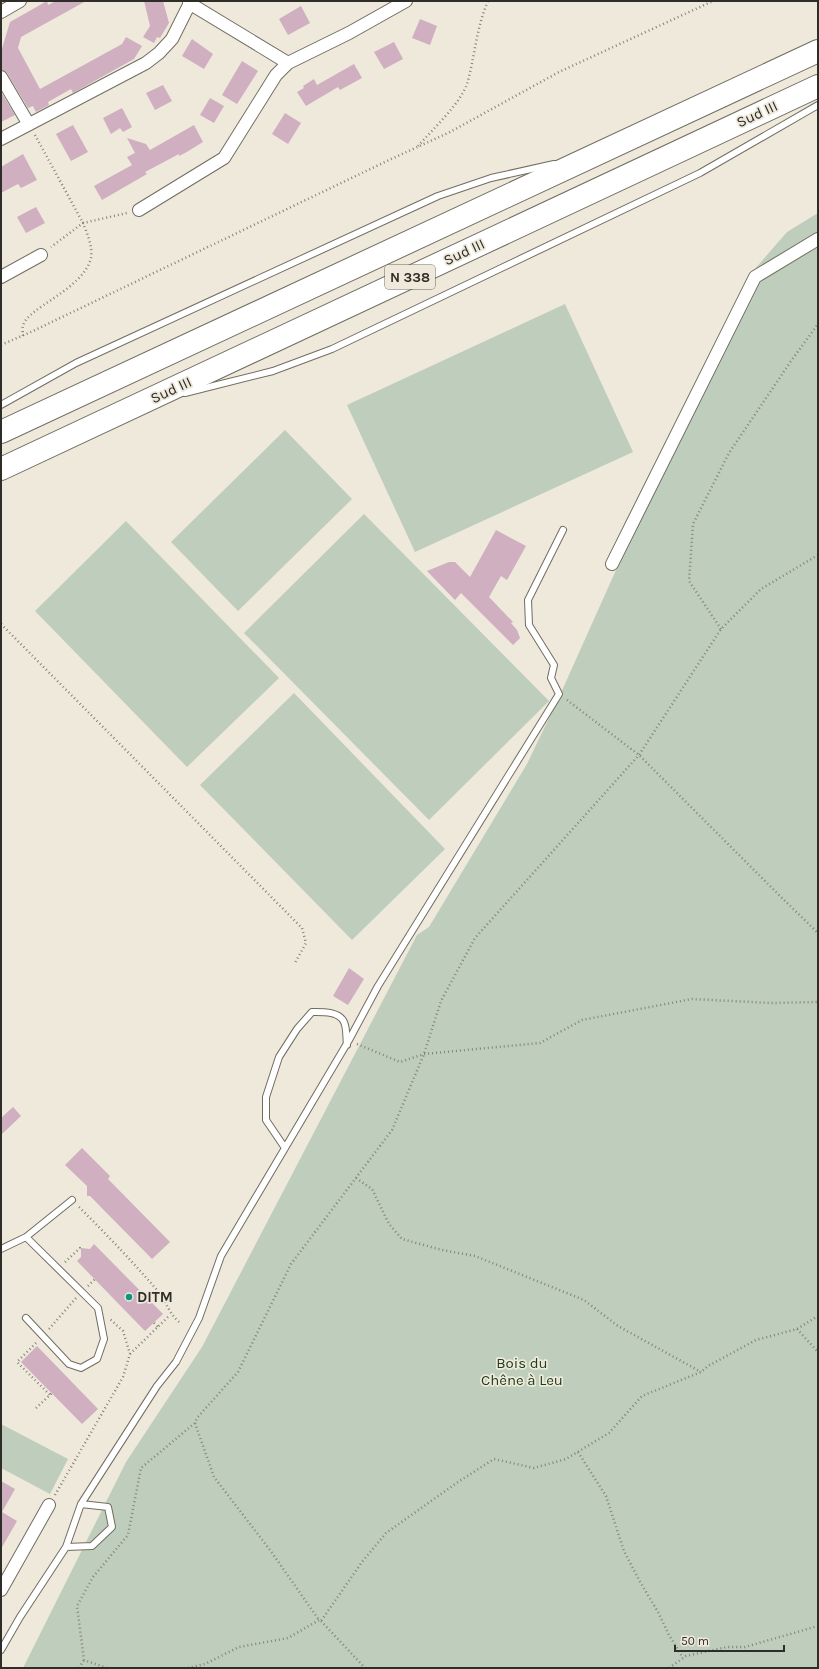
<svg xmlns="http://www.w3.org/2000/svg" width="819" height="1669" font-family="Karla,sans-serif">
<rect width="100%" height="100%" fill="#eee9db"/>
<path fill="#becdbc" d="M 818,213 L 818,1668 L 23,1668 L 126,1462 L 202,1347 L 417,935 L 429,927 L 527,764 L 560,695 L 747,278 L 787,232 Z
M 565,304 L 633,452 L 415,552 L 347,405 Z
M 285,430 L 352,499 L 238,611 L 171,542 Z
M 364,514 L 549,701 L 429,820 L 244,633 Z
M 126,521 L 279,678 L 187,767 L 35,611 Z
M 294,693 L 445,849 L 352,940 L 200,785 Z
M 1,1424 L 68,1459 L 50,1494 L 1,1468 Z"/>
<path fill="#cfafc0" d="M 47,1 L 48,5 L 56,1 L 86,1 L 21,37 L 18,48 L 40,89 L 122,44 L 126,37 L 142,46 L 134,59 L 73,93 L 71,89 L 48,102 L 49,105 L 36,112 L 33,106 L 28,108 L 7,73 L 1,70 L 1,52 L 10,22 Z
M 144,1 L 163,1 L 169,23 L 160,38 L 157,37 L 154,43 L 143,37 L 150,26 Z
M 301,6 L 310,23 L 288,35 L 279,19 Z
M 420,19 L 437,26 L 430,45 L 412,38 Z
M 192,39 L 213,54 L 204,69 L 182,56 Z
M 394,42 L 403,59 L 384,69 L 374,52 Z
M 242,61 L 258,71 L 237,104 L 222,95 Z
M 354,64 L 362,78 L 340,90 L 338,87 L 306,106 L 297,92 L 304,88 L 303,86 L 314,79 L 317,85 Z
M 163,85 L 172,101 L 155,110 L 146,93 Z
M 1,92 L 15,115 L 1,122 Z
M 210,98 L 224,106 L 214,123 L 200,115 Z
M 122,108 L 132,127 L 123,132 L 120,128 L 111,134 L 103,118 Z
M 285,113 L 301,123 L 288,144 L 272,134 Z
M 73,125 L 88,152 L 71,161 L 56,134 Z
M 194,125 L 203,142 L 185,153 L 179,156 L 179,154 L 145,172 L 147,174 L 102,200 L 94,186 L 132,165 L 127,157 L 135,153 L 127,138 L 146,144 L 150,150 Z
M 23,154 L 37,180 L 21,188 L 18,184 L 1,193 L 1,167 Z
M 36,207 L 45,223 L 26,233 L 17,217 Z
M 496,530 L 526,546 L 507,580 L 501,576 L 489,597 L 513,622 L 511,623 L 517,630 L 520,638 L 513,645 L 461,593 L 455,600 L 427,571 L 449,562 L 455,562 L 470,577 Z
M 349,968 L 364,979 L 348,1005 L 333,996 Z
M 13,1107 L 21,1116 L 1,1135 L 1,1118 Z
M 82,1148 L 110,1176 L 108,1179 L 170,1242 L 152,1259 L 90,1196 L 87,1196 L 87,1186 L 65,1165 Z
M 94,1244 L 163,1314 L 145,1331 L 77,1261 L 81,1257 L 81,1248 L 90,1249 Z
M 37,1346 L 98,1409 L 82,1424 L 21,1362 Z
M 1,1481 L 15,1489 L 2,1512 L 17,1521 L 1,1549 Z"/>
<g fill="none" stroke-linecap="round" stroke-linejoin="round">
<g stroke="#716d61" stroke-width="8">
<path id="lane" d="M 185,393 L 273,371 L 332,349 L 700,173 L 818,105
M 1,405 L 76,363 L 438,196 L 491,178 L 554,164
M 285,1148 L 266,1120 L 266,1097 L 279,1057 L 297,1029 L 312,1012 C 322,1012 339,1011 344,1022 C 347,1028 346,1038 347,1045
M 1,1249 L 26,1237 L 72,1200
M 26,1318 L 69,1364 L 81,1368 L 97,1359 L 104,1339 L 98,1308 L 26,1237
M 66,1547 L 92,1546 L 112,1527 L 108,1507 L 81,1504
M 1,1650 L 20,1617 L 66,1547 L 81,1504 L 157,1386 L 176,1362 L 199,1318 L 221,1256 L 349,1040 L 378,986 L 559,694 L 551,678 L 554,665 L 529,625 L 528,600 L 563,530"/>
</g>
<g stroke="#716d61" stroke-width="14">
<path id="street" d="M 189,3 L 288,63 L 349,33 L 406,1
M 1,12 L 20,1
M 1,77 L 28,123
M 1,139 L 146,63 L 159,53 L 172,39 L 191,1
M 139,210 L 224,158 L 276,75 L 288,63
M 1,277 L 41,255
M 612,564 L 755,277 L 818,239
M 1,1590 L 49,1505"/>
</g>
<g stroke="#716d61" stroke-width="24">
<path id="highway" d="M 1,432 L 818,51
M 1,469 L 818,86"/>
</g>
<path stroke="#86837a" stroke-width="2.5" stroke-dasharray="1 3" stroke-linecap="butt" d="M 35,135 L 83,223 L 127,213
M 418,146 C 432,130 460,104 467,84 C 475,57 476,28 488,1
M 23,336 C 23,333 22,329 23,326 C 26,308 83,290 91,258 C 93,247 87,233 83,223 L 51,247
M 1,345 L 33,331 L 387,161 L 450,132 L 559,72 L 713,1
M 1,624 L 302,928 L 306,943 L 295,963
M 721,629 L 689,581 L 693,524 L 729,453 L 791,361 L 818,324
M 567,700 L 639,755 L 780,896 L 818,933
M 357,1044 L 400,1062 L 424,1054 L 540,1043 L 582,1020 L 692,999 L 771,1003 L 818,1002
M 356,1178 L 372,1189 L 389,1224 L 402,1239 L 442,1250 L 475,1256 L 584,1300 L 618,1326 L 701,1372
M 79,1207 C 106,1234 132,1261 157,1290 C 166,1301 168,1312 179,1322
M 65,1262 L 80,1248 L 83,1250
M 88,1286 L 95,1279
M 154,1323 L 158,1327
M 49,1329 L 76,1298
M 797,1329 L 818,1352
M 36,1343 L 17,1362 L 50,1395
M 130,1354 L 170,1315
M 36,1408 L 52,1393
M 195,1423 L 214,1477 L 270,1550 L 319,1620
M 578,1452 L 606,1496 L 624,1551 L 639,1580 L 658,1612 L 669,1635 L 683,1658
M 55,1495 L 123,1377 L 130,1354 L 123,1331 L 110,1319
M 321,1621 L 365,1668
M 79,1668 L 84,1660
M 107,1668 L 84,1660 L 77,1606 L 93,1577 L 128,1535 L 141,1468 L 195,1423 L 197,1418 L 238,1372 L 291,1264 L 392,1130 L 424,1054 L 441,1001 L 475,938 L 639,755 L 721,629 L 761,589 L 818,555
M 188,1668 L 205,1664 L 239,1647 L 288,1638 L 319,1620 L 321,1621 L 362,1562 L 386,1533 L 458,1482 L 494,1459 L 534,1468 L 566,1459 L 609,1433 L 642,1396 L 701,1372 L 708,1366 L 756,1340 L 797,1329 L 818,1316
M 669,1668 L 686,1656 L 727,1647 L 745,1647 L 818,1626"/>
<use href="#lane" stroke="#fff" stroke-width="6"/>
<use href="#street" stroke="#fff" stroke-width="12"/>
<use href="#highway" stroke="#fff" stroke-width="22"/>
</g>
<circle fill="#0f947f" stroke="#eee9db" stroke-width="1.5" cx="129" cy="1297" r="4"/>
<g text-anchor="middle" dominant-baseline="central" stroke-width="3.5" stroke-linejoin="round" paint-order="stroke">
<rect fill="#eee9db" stroke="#68655e" stroke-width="1" x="385" y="265" width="50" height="24" rx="3"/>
<g font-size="14" font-weight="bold" fill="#2f2d28">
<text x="410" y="277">N 338</text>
</g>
<g font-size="15" fill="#2f2d28" stroke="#eee9db">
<text transform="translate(757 114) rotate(-25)">Sud III</text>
<text transform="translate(464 252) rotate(-25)">Sud III</text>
<text transform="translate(171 390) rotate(-25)">Sud III</text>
</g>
<g font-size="15" font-weight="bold" fill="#2f2d28" stroke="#eee9db" text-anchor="start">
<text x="137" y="1297">DITM</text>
</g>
<g font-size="15" fill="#1d401b" stroke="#eee9db">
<text x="522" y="1363">Bois du<tspan x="522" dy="17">Chêne à Leu</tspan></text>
</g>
</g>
<rect width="819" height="1669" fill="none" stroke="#2f2d28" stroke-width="4"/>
<path d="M675 1645v6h109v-6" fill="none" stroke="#2f2d28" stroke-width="2"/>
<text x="681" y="1645" font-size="12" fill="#2f2d28" stroke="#eee9db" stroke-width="3" paint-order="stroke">50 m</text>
</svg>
